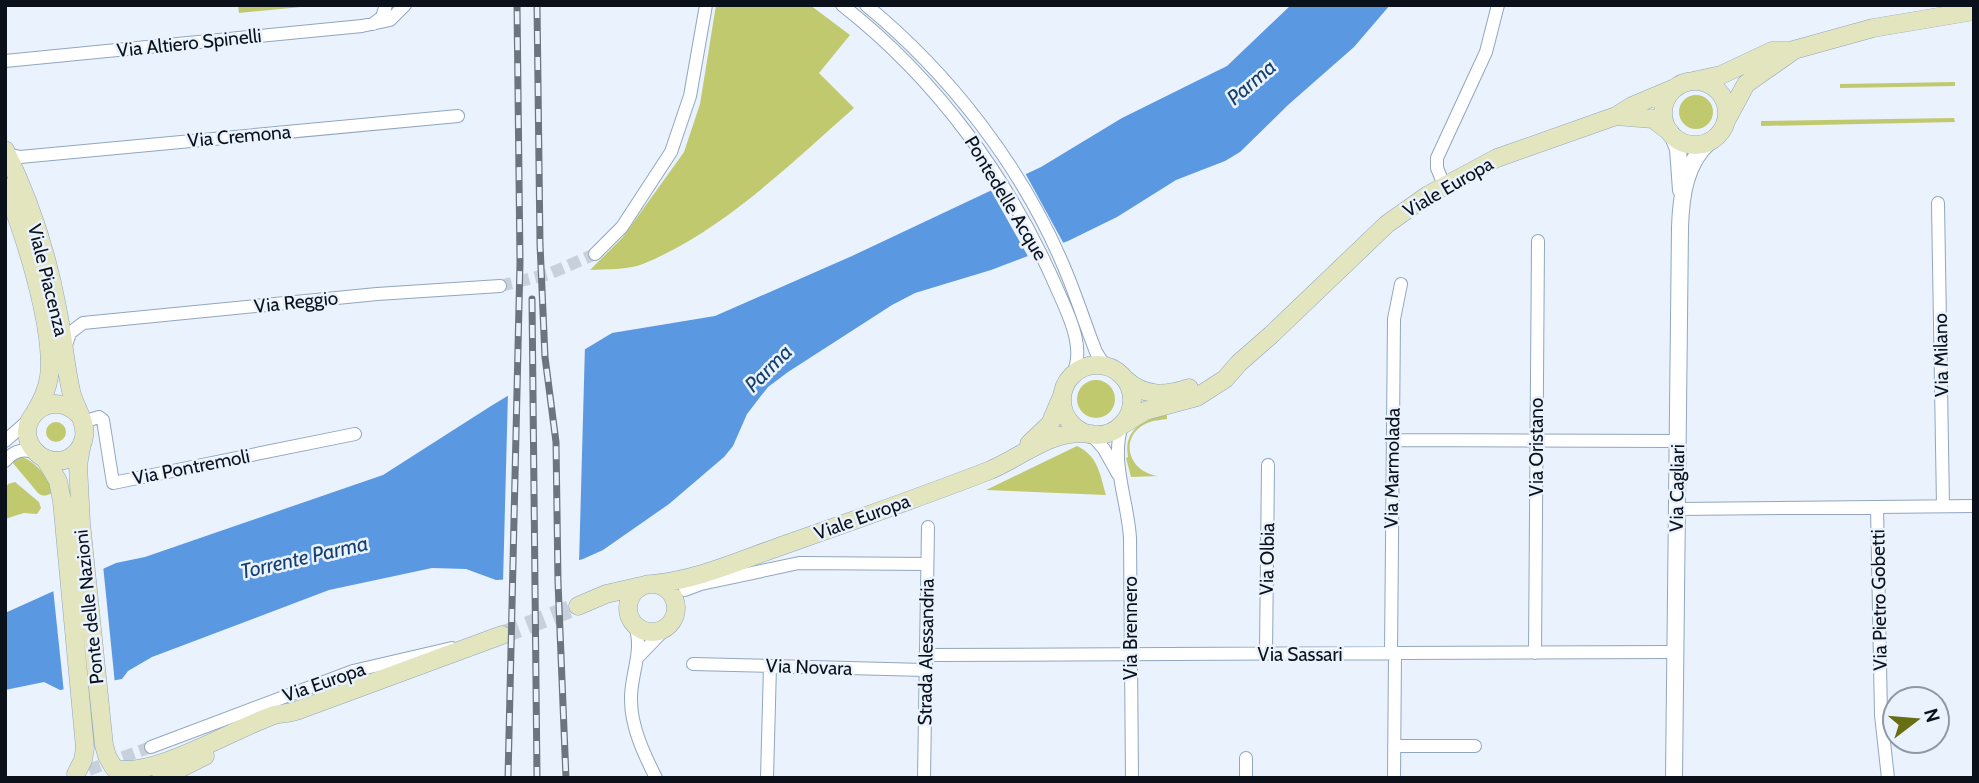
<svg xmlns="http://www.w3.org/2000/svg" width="1979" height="783" font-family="Cabin,sans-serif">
<rect width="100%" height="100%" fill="#e9f2fd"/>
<path fill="#c1c96f" d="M 238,5 L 322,5 L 239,13 Z
M 716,5 L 810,5 L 850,35 L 819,73 L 854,108 C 789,165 723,231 643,264 C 628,270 606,269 590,270 L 623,237 L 684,152 L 700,104 Z
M 1955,82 L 1955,86 L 1840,88 L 1840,84 Z
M1679 112a17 17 0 1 1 34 0a17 17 0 1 1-34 0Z
M 1954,118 L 1955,122 L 1761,126 L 1761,121 Z
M1077 399a19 19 0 1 1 38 0a19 19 0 1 1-38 0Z
M 1167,415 L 1167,419 C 1162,420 1156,420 1150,422 C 1118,433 1126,472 1158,476 L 1131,477 L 1126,458 L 1128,457 C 1123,430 1143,419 1167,415 Z
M46 432a10 10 0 1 1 20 0a10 10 0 1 1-20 0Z
M 1077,446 C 1098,456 1100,474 1106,495 L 986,490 Z
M 22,457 C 38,463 47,477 53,492 C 48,496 43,497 38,493 L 12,462 Z
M 15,482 L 39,502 L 41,508 L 37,514 L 24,513 L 5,519 L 6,488 L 8,484 Z"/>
<path fill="#5a98e2" d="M 1291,5 L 1390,5 L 1354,47 L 1288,105 L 1240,152 L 1225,161 L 1176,180 L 1117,217 L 1068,241 L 991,270 L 915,293 L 892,305 L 788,372 L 768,387 L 757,401 L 747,414 L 733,446 L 724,457 L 669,504 L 603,550 L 583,559 L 515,579 L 496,580 L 466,569 L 432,568 L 329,590 L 152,657 L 128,671 L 122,679 L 60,690 L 44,682 L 5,690 L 5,613 L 116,563 L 145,557 L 383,475 L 491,406 L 612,333 L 715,316 L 852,256 L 1041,167 L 1122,118 L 1227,66 Z"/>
<path fill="#e9f2fd" d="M 1024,171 L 1065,246 L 1030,260 L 989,187 Z
M 585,345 L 579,564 L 534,578 L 503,583 L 508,392 Z
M 103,565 L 115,684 L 64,693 L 53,588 Z"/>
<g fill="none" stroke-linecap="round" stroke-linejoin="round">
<path stroke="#c8d0db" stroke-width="12" stroke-dasharray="12 6" stroke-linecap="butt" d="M 500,286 L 549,274 L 595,254
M 72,776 L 151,747"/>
<path stroke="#c8d0db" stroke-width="18" stroke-dasharray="18 9" stroke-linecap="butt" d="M 502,635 L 578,606"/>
<g stroke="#91a6bf" stroke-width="14">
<path id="minor" d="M 842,5 C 938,80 1010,180 1058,291 C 1069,316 1087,351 1071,377
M 866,5 C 950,74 1022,167 1064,267 C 1076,295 1085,324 1096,352 L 1101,360 L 1110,368
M 373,24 L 382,17 L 386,5
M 5,61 L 362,26 L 390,20 L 405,5
M 5,149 L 12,155 L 20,157 L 458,116
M 1444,185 L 1437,168 L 1437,158 L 1486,52 L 1498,5
M 1938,203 L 1943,506
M 595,254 L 622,227 L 671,152 L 690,96 L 706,5
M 65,348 L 70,333 L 83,323 L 377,294 L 500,286
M 83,422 L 99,417 L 103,420 L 113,483 L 355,434
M 1122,425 C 1110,462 1128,501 1130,538 L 1132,778
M 1091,434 L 1104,449 L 1118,474
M 1392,440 L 1677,441
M 5,441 L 30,419
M 5,461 C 14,450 26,447 39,455
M 1877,507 L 1881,715 L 1888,778
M 1677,509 L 1974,506
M 685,590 L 701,584 L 799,563 L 927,564
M 634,624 C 645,649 630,675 631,700 C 631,727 644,754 656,778
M 1535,653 L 1538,241
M 1266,654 L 1268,465
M 1391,654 L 1394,319 L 1401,284
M 925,655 L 1675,652
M 637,658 L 667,627
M 693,664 L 925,670
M 1394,746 L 1475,746
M 151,747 L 353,671 L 452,648
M 767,778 L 770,666
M 924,778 L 928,527
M 1246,778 L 1246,758
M 1394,778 L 1395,654"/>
</g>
<g stroke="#91a6bf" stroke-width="18">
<path id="tertiary" d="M 1672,134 L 1678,149 L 1681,190
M 1674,778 L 1680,227 C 1681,197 1685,162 1710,141"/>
</g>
<g stroke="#91a6bf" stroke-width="19">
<path id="secondary" d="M 1693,81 L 1721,75 L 1772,51 L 1790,51 L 1873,28 L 1974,11
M1663 113a32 32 0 1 1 64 0a32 32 0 1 1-64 0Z
M 1616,116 L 1653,119 L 1670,132
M 1727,119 L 1746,84 L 1793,51
M 5,150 C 29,199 47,253 57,307 C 63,335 65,364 71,391 C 74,406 87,422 84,437 C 82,450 71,460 59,461 C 50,461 41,458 35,451 C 10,423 50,386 78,414
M 5,187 C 24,232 55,329 49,377 C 47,390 42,401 35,412
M1062 400a35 35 0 1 1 70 0a35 35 0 1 1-70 0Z
M 1125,379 C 1144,397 1165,396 1189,388
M 1122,425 L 1145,411 L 1197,397 L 1225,379 L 1239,363 L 1271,335 L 1387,224 L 1428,195 L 1497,158 L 1616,116 L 1632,106 L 1677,87
M 82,443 L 78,465 L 81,523 L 104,745 L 107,756 L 114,768 C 149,780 233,730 269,717 C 278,713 287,714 296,711 L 502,635
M 1029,444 L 1050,424 L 1062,396
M 45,459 L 58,481 L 62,501 L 85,748 L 83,760 L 76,774
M628 608a24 24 0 1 1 48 0a24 24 0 1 1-48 0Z
M 652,584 C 697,580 741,560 784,545 C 852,521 921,497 988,471 C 1023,457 1051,428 1091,434
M 578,606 L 606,594 L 641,586
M 161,778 L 205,756"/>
</g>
<use href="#minor" stroke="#fff" stroke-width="12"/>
<use href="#tertiary" stroke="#fff" stroke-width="16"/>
<use href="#secondary" stroke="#e2e5bd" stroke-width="18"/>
<g stroke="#6c747e" stroke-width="7">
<path id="rail" d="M 537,5 L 540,244 L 545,357 L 556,442 L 558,582 L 566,778
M 532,299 L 537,778
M 508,778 L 520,262 L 517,5"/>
</g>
<use href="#rail" stroke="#e9f2fd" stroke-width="4.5" stroke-dasharray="13" stroke-linecap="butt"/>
</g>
<g text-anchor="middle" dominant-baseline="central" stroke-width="5" stroke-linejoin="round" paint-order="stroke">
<g font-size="19" fill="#0a111a" stroke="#e9f2fd">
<text transform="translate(189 43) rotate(-6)">Via Altiero Spinelli</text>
<text transform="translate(239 136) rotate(-5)">Via Cremona</text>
<text transform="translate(1448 187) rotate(-30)">Viale Europa</text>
<text transform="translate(1006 198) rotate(59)">Pontedelle Acque</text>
<text transform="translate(48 280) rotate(76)">Viale Piacenza</text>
<text transform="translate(296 302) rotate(-6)">Via Reggio</text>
<text transform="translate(1941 355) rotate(-91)">Via Milano</text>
<text transform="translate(1536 447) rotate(-90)">Via Oristano</text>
<text transform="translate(191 467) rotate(-11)">Via Pontremoli</text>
<text transform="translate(1392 468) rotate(-89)">Via Marmolada</text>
<text transform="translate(1677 488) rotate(-89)">Via Cagliari</text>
<text transform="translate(862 517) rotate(-20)">Viale Europa</text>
<text transform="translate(1267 559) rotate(-89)">Via Olbia</text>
<text transform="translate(1879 600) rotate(-91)">Via Pietro Gobetti</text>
<text transform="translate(89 607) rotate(-96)">Ponte delle Nazioni</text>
<text transform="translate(1130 628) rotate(-90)">Via Brennero</text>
<text transform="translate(926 652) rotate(-89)">Strada Alessandria</text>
<text x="1300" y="654">Via Sassari</text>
<text transform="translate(809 667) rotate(2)">Via Novara</text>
<text transform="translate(324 682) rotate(-19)">Via Europa</text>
</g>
<g font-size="21" font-style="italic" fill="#143f6e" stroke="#e9f2fd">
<text transform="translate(1251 82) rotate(-41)">Parma</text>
<text transform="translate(768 368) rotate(-45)">Parma</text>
<text transform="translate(304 557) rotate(-13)">Torrente Parma</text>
</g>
</g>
<rect width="1979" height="783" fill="none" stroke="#0a111a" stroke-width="14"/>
<g transform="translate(1916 720) rotate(74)"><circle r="33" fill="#e9f2fd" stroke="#9098a2" stroke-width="2"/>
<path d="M0-5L12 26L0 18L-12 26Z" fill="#686e13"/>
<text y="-10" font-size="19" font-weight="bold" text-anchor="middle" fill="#0a111a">N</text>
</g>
</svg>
